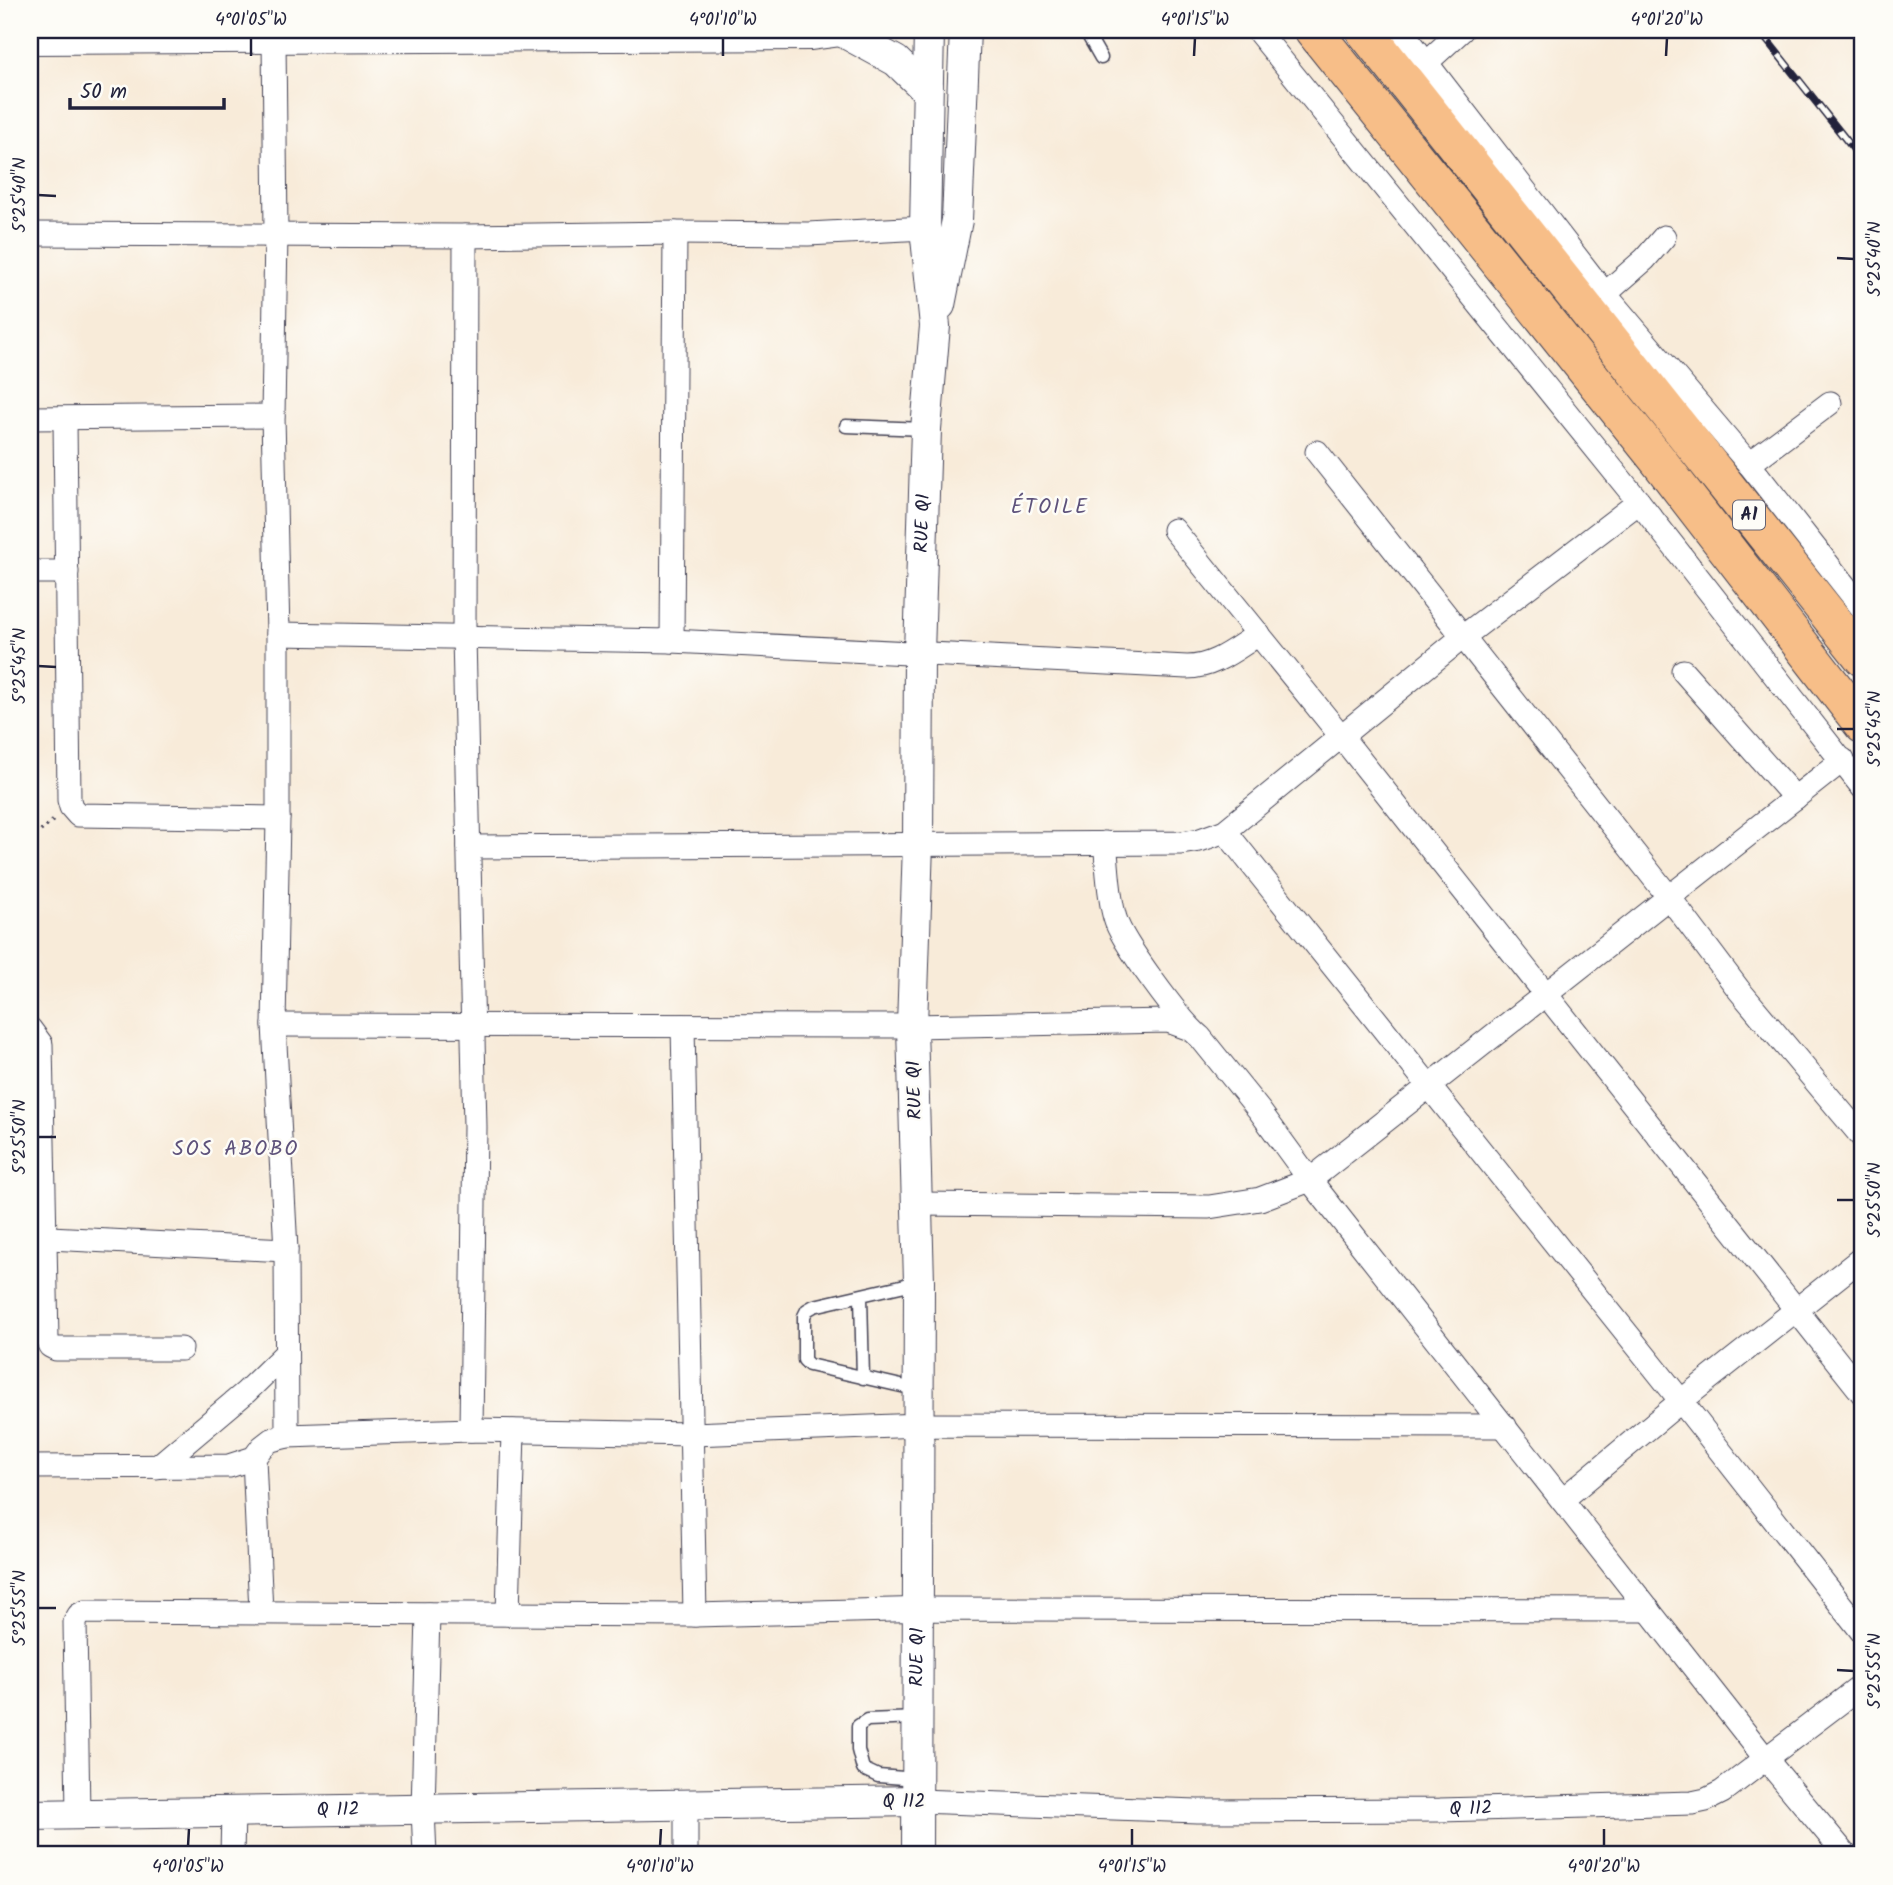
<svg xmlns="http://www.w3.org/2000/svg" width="1893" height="1885" font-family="Kalam,sans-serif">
<rect width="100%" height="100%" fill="#fdfcf7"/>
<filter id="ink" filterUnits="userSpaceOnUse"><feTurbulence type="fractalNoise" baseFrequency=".0143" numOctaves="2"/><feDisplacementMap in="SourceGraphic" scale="14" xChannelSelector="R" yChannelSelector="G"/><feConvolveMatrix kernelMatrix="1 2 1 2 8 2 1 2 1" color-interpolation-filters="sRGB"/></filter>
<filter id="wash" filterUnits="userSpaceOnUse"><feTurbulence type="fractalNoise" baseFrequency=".00686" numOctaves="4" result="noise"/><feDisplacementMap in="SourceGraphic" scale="28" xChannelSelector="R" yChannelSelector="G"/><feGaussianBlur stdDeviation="1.57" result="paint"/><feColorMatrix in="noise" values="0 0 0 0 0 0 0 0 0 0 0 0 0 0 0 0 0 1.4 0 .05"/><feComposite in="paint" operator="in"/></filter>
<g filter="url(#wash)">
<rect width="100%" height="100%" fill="#f8ebd9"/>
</g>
<g filter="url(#ink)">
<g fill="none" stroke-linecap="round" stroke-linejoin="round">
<g stroke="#424053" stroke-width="15">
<path id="service" d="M 1085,30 L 1101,58
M 846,426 L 925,429
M 918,1282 L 814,1306 L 807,1310 L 804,1316 L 804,1360 L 809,1365 L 919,1390
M 861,1296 L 863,1378
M 917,1718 L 867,1720 L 858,1726 L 858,1750 L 863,1769 L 878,1776 L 917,1779"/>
</g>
<g stroke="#424053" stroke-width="25">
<g id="minor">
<path d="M 1257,30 L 1639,502 L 1863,788"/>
<path d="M 1401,30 L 1605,294 L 1749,464 L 1863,609"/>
<path d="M 274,39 L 276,234 L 273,416 L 278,634 L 278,818 L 274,1025 L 286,1250 L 287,1436"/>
<path d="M 1427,62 L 1462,30"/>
<path d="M 675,233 L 808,234 L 925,228"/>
<path d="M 30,234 L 465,236 L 675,233 L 672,641"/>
<path d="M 465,236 L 464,636 L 475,1127 L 471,1430"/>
<path d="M 1605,294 L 1645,259 L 1664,237"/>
<path d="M 30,418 L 273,416"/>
<path d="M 65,419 L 69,800 L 71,807 L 78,815 L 278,818"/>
<path d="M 1317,452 L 1669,897 L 1739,990 L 1863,1138"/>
<path d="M 1749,464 L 1830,403"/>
<path d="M 1174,530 L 1341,736 L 1863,1394"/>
<path d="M 30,572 L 67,572"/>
<path d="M 278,634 L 672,641 L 1187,667 C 1215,667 1236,648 1259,634"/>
<path d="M 1683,671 L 1795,798"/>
<path d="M 1225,831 L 1681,1401 L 1863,1633"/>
<path d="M 1105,843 C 1108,867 1108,895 1115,918 C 1121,941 1181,1022 1200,1037 L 1259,1110 L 1310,1180 L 1765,1758 L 1846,1855"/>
<path d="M 469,847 L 1181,843 L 1200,840 L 1225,831 L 1464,636 L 1639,502"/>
<path d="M 274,1025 L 912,1026 L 1168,1021 L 1190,1029"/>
<path d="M 683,1026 L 695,1615"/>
<path d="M 30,1029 L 41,1044 L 47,1340 L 50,1346 L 56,1349 L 181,1349"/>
<path d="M 918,1204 L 1209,1207 L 1260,1199 L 1310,1180 L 1843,760"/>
<path d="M 30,1237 L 286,1250"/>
<path d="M 254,1458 L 261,1612"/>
<path d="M 30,1467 L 229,1466 L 254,1458 L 262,1447 L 271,1440 L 287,1436 L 471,1430 L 693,1434 L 920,1425 L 1505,1426"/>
<path d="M 157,1467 L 246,1392 L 286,1353"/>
<path d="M 1562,1500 L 1681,1401 L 1863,1257"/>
<path d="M 508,1614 L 513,1431"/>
<path id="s1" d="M 918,1801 L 1197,1811 L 1440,1810 L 1692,1803 L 1706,1800 L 1722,1792 L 1863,1685"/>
<path d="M 686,1806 L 686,1855"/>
<path d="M 78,1814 L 75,1622 L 79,1615 L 85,1612 L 695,1615 L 932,1609 L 1649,1610"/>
<path d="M 232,1855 L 233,1812"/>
<path d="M 425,1855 L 423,1810 L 428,1614"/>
</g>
</g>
<g stroke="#424053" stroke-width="32">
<g id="tertiary">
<path d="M 843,32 L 896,61 L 927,91"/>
<path d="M 30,39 L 811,35 L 849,30"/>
<path d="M 940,305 L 957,220 L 965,30"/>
<path id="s2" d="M 30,1815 L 918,1801"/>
<path id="s3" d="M 917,1855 L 919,1282 L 912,1026 L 918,843 L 919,653 L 926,429 L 935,326 L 925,228 L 929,30"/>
</g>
</g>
<g stroke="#424053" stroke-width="39">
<path id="primary" d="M 1313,30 L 1658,460 L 1863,725
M 1364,30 L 1863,658"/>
</g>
<path stroke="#424053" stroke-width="3.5" stroke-dasharray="2 5" stroke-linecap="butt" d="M 30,840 L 55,819"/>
<use href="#service" stroke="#fff" stroke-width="12"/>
<use href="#minor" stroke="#fff" stroke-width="23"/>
<use href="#tertiary" stroke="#fff" stroke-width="30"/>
<use href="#primary" stroke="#f7be88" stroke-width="37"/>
<g stroke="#22223b" stroke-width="8">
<path id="rail" d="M 1759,30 L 1863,161"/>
</g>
<use href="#rail" stroke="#fdfcf7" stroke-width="5" stroke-dasharray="16" stroke-linecap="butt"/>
</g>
</g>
<path fill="none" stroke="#22223b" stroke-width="2.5" d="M 251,56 L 251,38M 723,56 L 723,38M 1194,56 L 1195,38M 1666,56 L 1667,38M 38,195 L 56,196M 1837,258 L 1854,259M 38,666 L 56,667M 1837,729 L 1854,729M 38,1137 L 56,1137M 1837,1200 L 1854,1200M 38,1608 L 56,1608M 1837,1670 L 1854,1671M 188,1846 L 189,1829M 660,1846 L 661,1829M 1132,1846 L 1132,1829M 1604,1846 L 1604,1829"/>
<g text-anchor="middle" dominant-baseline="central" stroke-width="5" stroke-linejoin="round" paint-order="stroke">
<rect fill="#fdfcf7" stroke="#646373" stroke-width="2" x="1733" y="500.5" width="32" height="29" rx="5"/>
<g font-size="18" font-weight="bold" fill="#22223b">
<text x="1749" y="515">A1</text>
</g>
<g font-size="19" fill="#22223b" stroke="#fdfcf7">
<text stroke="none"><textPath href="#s3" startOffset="1332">RUE Q1</textPath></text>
<text transform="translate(915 1090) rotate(-92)">RUE Q1</text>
<text stroke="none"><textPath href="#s3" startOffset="198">RUE Q1</textPath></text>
<text x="904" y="1802">Q 112</text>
<text stroke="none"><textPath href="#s1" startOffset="553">Q 112</textPath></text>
<text stroke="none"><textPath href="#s2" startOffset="308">Q 112</textPath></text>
</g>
<g font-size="21" letter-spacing="2" fill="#5e527b" stroke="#fdfcf7">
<text x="1050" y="507">ÉTOILE</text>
<text x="236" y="1149">SOS ABOBO</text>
</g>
</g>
<rect width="1893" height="1885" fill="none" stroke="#fdfcf7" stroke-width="77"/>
<path d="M70 98v10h154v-10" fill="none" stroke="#22223b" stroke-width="3.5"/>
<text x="80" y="98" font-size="21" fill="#22223b" stroke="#fdfcf7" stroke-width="5" paint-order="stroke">50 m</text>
<rect x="38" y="38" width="1816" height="1808" fill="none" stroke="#22223b" stroke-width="2.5"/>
<g font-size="18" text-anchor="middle" fill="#22223b">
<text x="251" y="25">4°01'05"W</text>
<text x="723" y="25">4°01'10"W</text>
<text x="1195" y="25">4°01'15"W</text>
<text x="1667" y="25">4°01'20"W</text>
<text transform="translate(19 195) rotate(-90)" y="6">5°25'40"N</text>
<text transform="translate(1874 259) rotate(-90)" y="6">5°25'40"N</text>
<text transform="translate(19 666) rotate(-90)" y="6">5°25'45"N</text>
<text transform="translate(1874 729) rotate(-90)" y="6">5°25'45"N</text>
<text transform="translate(19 1137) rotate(-90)" y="6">5°25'50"N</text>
<text transform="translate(1874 1200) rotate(-90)" y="6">5°25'50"N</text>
<text transform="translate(19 1608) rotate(-90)" y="6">5°25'55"N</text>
<text transform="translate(1874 1671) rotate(-90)" y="6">5°25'55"N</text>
<text x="188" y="1872">4°01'05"W</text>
<text x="660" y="1872">4°01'10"W</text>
<text x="1132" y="1872">4°01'15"W</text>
<text x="1604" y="1872">4°01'20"W</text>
</g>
</svg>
